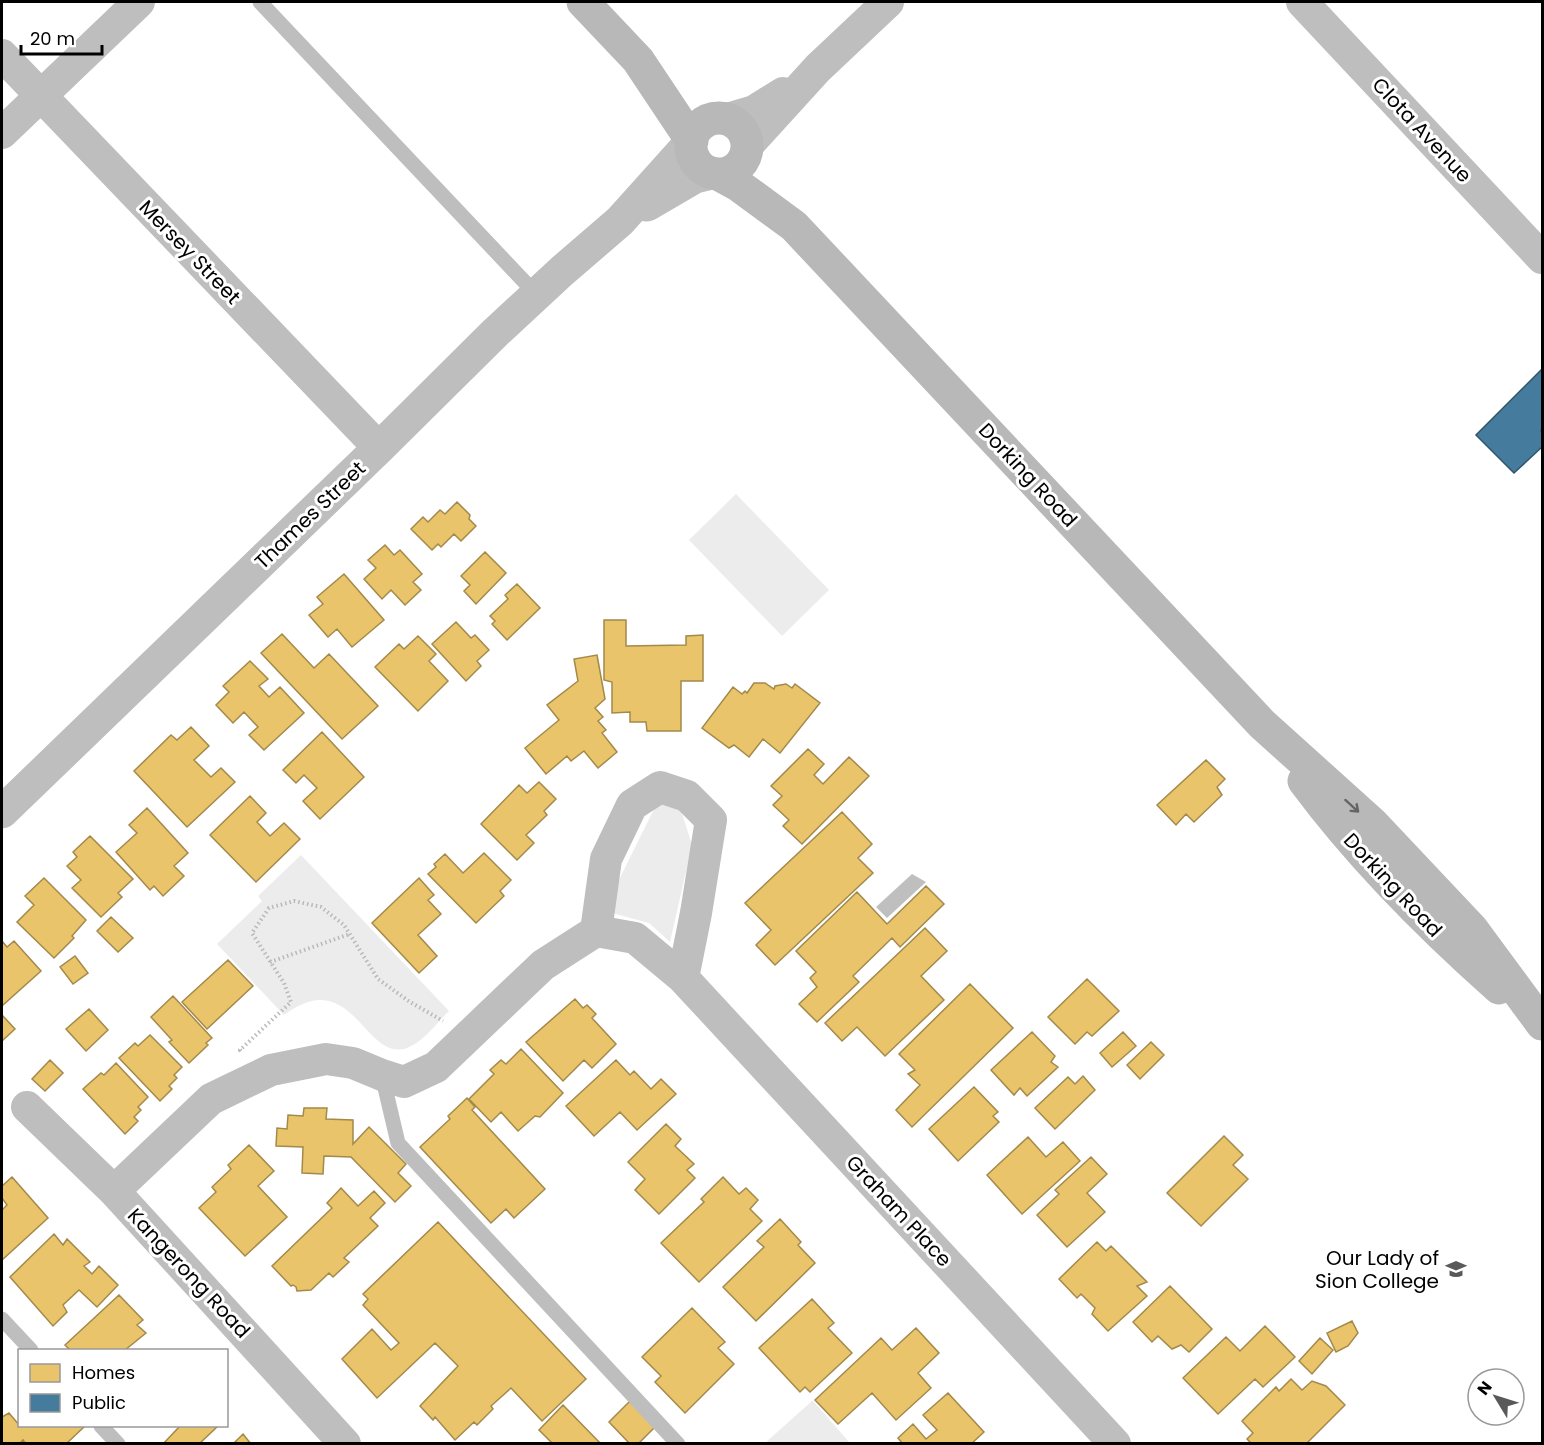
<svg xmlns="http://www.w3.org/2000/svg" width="1544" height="1445" font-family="Poppins,sans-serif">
<rect width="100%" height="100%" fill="#fff"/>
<path fill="#ececec" d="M 736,494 L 829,590 L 782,636 L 689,540 Z
M 669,803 L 680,807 L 692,845 L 670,942 L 649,923 L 608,912 L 607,904 L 656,805 Z
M 301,855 L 449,1011 C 437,1023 423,1042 407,1048 C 364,1063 353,963 284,1015 L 217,944 L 262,901 L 258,896 Z
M 813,1401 L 850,1443 L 765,1443 L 812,1401 Z"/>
<path fill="#bfbfbf" d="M 912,874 L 926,882 L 887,918 L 876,907 Z"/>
<path fill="#e9c46a" stroke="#a3894a" stroke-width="1.5" d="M 457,502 L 470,515 L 469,519 L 476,526 L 461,541 L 454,534 L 441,547 L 438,544 L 432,550 L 411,529 L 423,517 L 428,522 L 440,510 L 445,514 Z
M 385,545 L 394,555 L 400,550 L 422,574 L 413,582 L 421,590 L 405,605 L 391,590 L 382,599 L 364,579 L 376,568 L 368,560 Z
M 485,552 L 506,573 L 476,604 L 464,591 L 470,585 L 461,576 Z
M 344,574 L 384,620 L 352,647 L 337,629 L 328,637 L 309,615 L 323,604 L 317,597 Z
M 517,584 L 540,608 L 507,640 L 492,624 L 495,621 L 490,616 L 508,599 L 505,595 Z
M 604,620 L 626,620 L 626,646 L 686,645 L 686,636 L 703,635 L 703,681 L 681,681 L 681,731 L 647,731 L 646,722 L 630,722 L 630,712 L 612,713 L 612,682 L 604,680 Z
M 456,622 L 471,638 L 475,635 L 489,650 L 477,661 L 481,666 L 466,681 L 432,644 Z
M 282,634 L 314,668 L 329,654 L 378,706 L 342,739 L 261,653 Z
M 418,636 L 436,654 L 429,661 L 448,681 L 418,711 L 375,667 L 399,644 L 404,649 Z
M 597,655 L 605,699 L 595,708 L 603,717 L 598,721 L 606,730 L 602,733 L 617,752 L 598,768 L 584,751 L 571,761 L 567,756 L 546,774 L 525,748 L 559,720 L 547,705 L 578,681 L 574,659 Z
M 250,661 L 268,679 L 259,686 L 269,697 L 280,687 L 304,713 L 264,750 L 249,735 L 258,727 L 244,712 L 233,723 L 216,705 L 229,692 L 223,686 Z
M 754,683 L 765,683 L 774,689 L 775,686 L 786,684 L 792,688 L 795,684 L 820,703 L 780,753 L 763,739 L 749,757 L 734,745 L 729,748 L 702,728 L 733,687 L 742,694 L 745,691 L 747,693 Z
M 191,727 L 209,746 L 194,760 L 211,777 L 221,768 L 235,782 L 187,827 L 134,771 L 171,735 L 177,740 Z
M 322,732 L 364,777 L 320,819 L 303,801 L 317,788 L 304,775 L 296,783 L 283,770 Z
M 808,749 L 824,764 L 814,775 L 823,784 L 849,757 L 869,776 L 802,844 L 783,826 L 789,820 L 773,805 L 782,796 L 771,786 Z
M 1206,760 L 1225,779 L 1217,787 L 1222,795 L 1194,822 L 1186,814 L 1176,825 L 1157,805 Z
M 539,782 L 556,799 L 544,811 L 547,815 L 526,835 L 534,843 L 517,860 L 481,824 L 519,785 L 527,793 Z
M 250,796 L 266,813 L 257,822 L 270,836 L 284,823 L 300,839 L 256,882 L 210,835 Z
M 147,808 L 188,853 L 174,866 L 184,876 L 163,896 L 154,886 L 150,890 L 116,852 L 137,833 L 129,825 Z
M 842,812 L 872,844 L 858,858 L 873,873 L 775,965 L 756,945 L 771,930 L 745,903 Z
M 90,836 L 133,879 L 118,893 L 122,897 L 101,917 L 72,888 L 81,880 L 67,866 L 77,857 L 73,852 Z
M 484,853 L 511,880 L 500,891 L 504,896 L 476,923 L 428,874 L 436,867 L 434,864 L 445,854 L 463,873 Z
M 44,878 L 86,920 L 72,936 L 74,938 L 54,958 L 17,922 L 34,905 L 25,896 Z
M 419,878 L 434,895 L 428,900 L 441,914 L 418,935 L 437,956 L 419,973 L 372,923 Z
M 926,886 L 944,904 L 900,947 L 892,938 L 853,976 L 859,982 L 817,1022 L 799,1004 L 817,987 L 810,978 L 816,972 L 796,951 L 857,892 L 887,924 Z
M 111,917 L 133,938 L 118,952 L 97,931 Z
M 925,928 L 947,951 L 921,976 L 944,1000 L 885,1056 L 857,1027 L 842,1041 L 825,1023 Z
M 2,941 L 7,947 L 14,941 L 41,971 L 3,1005 L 2,1003 Z
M 75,956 L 88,973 L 73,984 L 60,967 Z
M 228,960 L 253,986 L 207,1029 L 182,1002 Z
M 1087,979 L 1119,1011 L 1092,1036 L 1087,1032 L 1075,1044 L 1048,1017 Z
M 970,984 L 1013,1028 L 912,1127 L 896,1110 L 920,1085 L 908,1074 L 915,1070 L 899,1054 Z
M 173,996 L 212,1038 L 206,1043 L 208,1045 L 189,1063 L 169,1042 L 172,1040 L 151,1017 Z
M 575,999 L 583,1008 L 587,1005 L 596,1014 L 592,1018 L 616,1044 L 592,1068 L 584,1060 L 563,1081 L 526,1042 Z
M 89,1009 L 108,1030 L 86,1051 L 66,1029 Z
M 2,1015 L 15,1029 L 2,1041 Z
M 1032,1032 L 1055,1056 L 1051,1062 L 1058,1067 L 1027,1096 L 1020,1088 L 1014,1095 L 991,1070 Z
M 1123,1032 L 1136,1046 L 1112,1067 L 1100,1053 Z
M 150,1035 L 182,1067 L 174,1075 L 177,1078 L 169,1086 L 172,1089 L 160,1101 L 119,1058 L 135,1043 L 138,1046 Z
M 1151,1042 L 1164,1055 L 1140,1079 L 1127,1065 Z
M 521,1049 L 563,1093 L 540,1117 L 535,1116 L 518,1131 L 501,1112 L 491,1122 L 469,1099 L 494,1074 L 490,1070 L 501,1060 L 506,1064 Z
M 50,1060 L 63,1073 L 45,1091 L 32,1079 Z
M 616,1060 L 630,1075 L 634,1071 L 651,1089 L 661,1079 L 676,1094 L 637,1130 L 620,1112 L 594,1136 L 566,1106 Z
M 116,1063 L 148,1097 L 138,1107 L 141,1110 L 134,1117 L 138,1121 L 125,1134 L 83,1089 L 101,1073 L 104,1075 Z
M 1083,1076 L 1095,1090 L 1055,1129 L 1035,1108 L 1068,1077 L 1075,1084 Z
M 974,1087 L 998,1112 L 993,1116 L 999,1122 L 958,1161 L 929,1129 Z
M 467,1098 L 475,1107 L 472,1110 L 545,1189 L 514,1218 L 506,1209 L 491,1223 L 420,1147 L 450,1119 L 448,1116 Z
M 304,1108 L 327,1108 L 326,1119 L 353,1120 L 353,1144 L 369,1127 L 406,1164 L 398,1173 L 411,1186 L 395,1202 L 351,1157 L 324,1156 L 323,1174 L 302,1173 L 303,1147 L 276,1146 L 277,1128 L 287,1129 L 288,1115 L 303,1116 Z
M 666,1124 L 681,1139 L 675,1146 L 694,1164 L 687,1170 L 695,1178 L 659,1214 L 635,1190 L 645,1179 L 628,1162 Z
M 1224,1136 L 1243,1155 L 1233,1165 L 1248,1179 L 1201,1226 L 1167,1193 Z
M 1028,1137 L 1046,1157 L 1063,1142 L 1080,1161 L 1022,1214 L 987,1175 Z
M 249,1145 L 274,1171 L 258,1186 L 287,1217 L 245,1256 L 199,1208 L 216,1192 L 212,1187 L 231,1169 L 228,1165 Z
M 1091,1157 L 1107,1174 L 1087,1193 L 1105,1212 L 1067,1247 L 1037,1215 L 1059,1194 L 1055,1190 Z
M 12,1177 L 48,1218 L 2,1260 L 2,1210 L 7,1205 L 2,1198 L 2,1186 Z
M 723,1177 L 739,1194 L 746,1188 L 758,1200 L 750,1209 L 762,1221 L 699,1282 L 661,1243 L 704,1202 L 701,1199 Z
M 341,1188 L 358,1206 L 374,1191 L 385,1203 L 370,1218 L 378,1226 L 344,1258 L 349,1262 L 333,1277 L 329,1273 L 311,1290 L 297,1291 L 296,1287 L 293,1285 L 291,1286 L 272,1266 L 332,1208 L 327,1203 Z
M 780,1219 L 801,1242 L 798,1245 L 815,1263 L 756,1321 L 723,1287 L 764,1247 L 757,1241 Z
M 438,1222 L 586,1379 L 542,1421 L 511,1388 L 491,1406 L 493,1409 L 477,1425 L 474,1422 L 455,1440 L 435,1417 L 433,1420 L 420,1406 L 458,1366 L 435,1343 L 377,1398 L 342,1359 L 372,1329 L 391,1350 L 399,1343 L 363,1305 L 368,1299 L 363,1294 Z
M 54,1234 L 63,1245 L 67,1239 L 90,1262 L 84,1266 L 92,1274 L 99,1266 L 118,1285 L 97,1307 L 79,1290 L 63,1305 L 67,1312 L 53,1326 L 10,1277 Z
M 1097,1242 L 1106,1251 L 1111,1246 L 1147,1282 L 1137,1286 L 1147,1296 L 1108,1331 L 1092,1314 L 1095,1308 L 1081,1294 L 1077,1298 L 1059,1279 Z
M 1170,1286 L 1212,1329 L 1189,1352 L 1181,1345 L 1172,1349 L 1158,1336 L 1152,1342 L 1133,1322 Z
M 119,1295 L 143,1320 L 137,1325 L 146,1333 L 125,1350 L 70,1350 L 65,1345 Z
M 812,1299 L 834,1323 L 828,1328 L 852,1353 L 810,1392 L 805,1387 L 800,1392 L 759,1348 Z
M 692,1308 L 725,1342 L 718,1348 L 734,1364 L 685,1413 L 655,1382 L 661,1376 L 642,1357 Z
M 1352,1321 L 1358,1333 L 1348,1346 L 1336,1352 L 1327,1333 Z
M 1265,1326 L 1295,1357 L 1263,1387 L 1255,1379 L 1218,1414 L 1183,1378 L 1226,1337 L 1240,1351 Z
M 916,1328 L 939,1353 L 918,1373 L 931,1388 L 896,1420 L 872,1393 L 838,1424 L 815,1400 L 881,1338 L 892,1350 Z
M 1320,1338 L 1333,1350 L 1312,1374 L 1299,1361 Z
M 1291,1379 L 1302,1390 L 1312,1381 L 1326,1386 L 1345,1405 L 1306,1444 L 1252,1444 L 1247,1439 L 1253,1433 L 1242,1421 L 1276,1387 L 1279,1391 Z
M 948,1393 L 984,1432 L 971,1444 L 903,1444 L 898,1438 L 913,1424 L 926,1439 L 937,1430 L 923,1415 Z
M 630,1401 L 655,1427 L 638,1444 L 630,1444 L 609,1422 Z
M 563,1405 L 601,1444 L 549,1444 L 551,1442 L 539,1430 Z
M 9,1413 L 20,1426 L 85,1426 L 66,1444 L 26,1444 L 23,1440 L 19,1444 L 2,1444 L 2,1417 Z
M 178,1426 L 218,1426 L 199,1444 L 163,1444 L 179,1427 Z
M 243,1434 L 251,1444 L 233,1444 Z"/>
<path fill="#457b9d" stroke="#30566e" stroke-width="1.5" d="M 1542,369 L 1542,429 L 1541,431 L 1542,433 L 1542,447 L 1514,473 L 1476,435 Z"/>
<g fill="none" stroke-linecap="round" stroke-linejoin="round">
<path stroke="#b9b9b9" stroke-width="4" stroke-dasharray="1.5 3" stroke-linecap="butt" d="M 270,962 L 350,934
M 241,1051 L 240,1050 L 291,1002 L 284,983 L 252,933 L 269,908 L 294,901 L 321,907 L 344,925 L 378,979 L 410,1002 L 443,1021"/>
<path stroke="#bebebe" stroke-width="15" d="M 260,2 L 536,294
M 382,1075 L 398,1143 L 678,1444
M 2,1319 L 31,1350
M 101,1426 L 118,1444"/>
<path stroke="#bebebe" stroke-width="32" d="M 1302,2 L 1542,258
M 2,55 L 379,448
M 727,119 L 754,111 L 783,93
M 2,133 L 139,2
M 747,146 L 818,68 L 888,2
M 596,931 L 606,859 L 632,805 L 660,787 L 687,796 L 711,820 L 696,913 L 683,978
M 27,1107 L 114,1191 L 345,1444
M 114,1191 L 211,1099 L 271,1070 L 326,1059 L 353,1063 L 382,1075 L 404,1082 L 436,1067 L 543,965 L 596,931 L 635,938 L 683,978 L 1115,1444"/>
<path stroke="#bebebe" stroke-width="33" d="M 647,205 L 695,177 L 712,173
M 2,812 L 379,448 L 496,332 L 562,271 L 620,221 L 691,142"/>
<path stroke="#b8b8b8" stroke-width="33" d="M 583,2 L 638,60 L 692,141
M691 146a28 28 0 1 1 56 0a28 28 0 1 1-56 0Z
M 718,174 L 738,185 L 794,226 L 1262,724 L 1373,824 L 1472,929 L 1542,1024
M 1304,781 C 1361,858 1428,925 1499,988"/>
</g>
<defs><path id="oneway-shaft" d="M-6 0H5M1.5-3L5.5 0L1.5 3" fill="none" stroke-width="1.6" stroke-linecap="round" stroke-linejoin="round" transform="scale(1.5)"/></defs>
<use stroke="#656565" href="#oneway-shaft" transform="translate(1352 806) rotate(42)"/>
<defs>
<g id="school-bare" transform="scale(1.62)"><path d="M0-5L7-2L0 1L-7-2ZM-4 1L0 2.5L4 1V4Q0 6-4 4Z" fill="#595959" stroke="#fff" stroke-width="2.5" paint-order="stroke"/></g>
</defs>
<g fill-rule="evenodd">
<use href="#school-bare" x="1456" y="1269"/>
</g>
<g text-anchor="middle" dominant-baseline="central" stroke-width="6" stroke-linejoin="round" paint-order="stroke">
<g font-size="20" fill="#000" stroke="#fff">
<text transform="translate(1422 130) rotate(47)">Clota Avenue</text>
<text transform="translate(190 252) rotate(46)">Mersey Street</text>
<text transform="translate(1028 475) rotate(47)">Dorking Road</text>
<text transform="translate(310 515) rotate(-44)">Thames Street</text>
<text transform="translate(1393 885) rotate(47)">Dorking Road</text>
<text transform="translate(899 1211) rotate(47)">Graham Place</text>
<text transform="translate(189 1273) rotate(47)">Kangerong Road</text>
</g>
<g font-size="20" fill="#000" stroke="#fff" text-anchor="end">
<text x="1439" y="1258">Our Lady of<tspan x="1439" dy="23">Sion College</tspan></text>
</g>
</g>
<rect width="1544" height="1445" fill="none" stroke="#000000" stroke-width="6"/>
<rect x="18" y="1349" width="210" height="78" fill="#ffffff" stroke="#999999" stroke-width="1.5"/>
<rect x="30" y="1364" width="30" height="18" fill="#e9c46a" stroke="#999999" stroke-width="1.5"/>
<text x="72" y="1379" font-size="18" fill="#000000">Homes</text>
<rect x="30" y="1394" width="30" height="18" fill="#457b9d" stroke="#999999" stroke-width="1.5"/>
<text x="72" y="1409" font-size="18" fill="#000000">Public</text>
<g transform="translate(1496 1397) rotate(308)"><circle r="28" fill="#ffffff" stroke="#999999" stroke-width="1.5"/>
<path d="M0-4.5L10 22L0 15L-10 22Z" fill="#595959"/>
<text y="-9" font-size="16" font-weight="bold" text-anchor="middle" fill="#000000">N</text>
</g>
<path d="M21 45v9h81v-9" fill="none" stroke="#000000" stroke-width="3"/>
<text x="30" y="45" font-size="18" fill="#000000" stroke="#ffffff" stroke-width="4.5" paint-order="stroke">20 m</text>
</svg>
